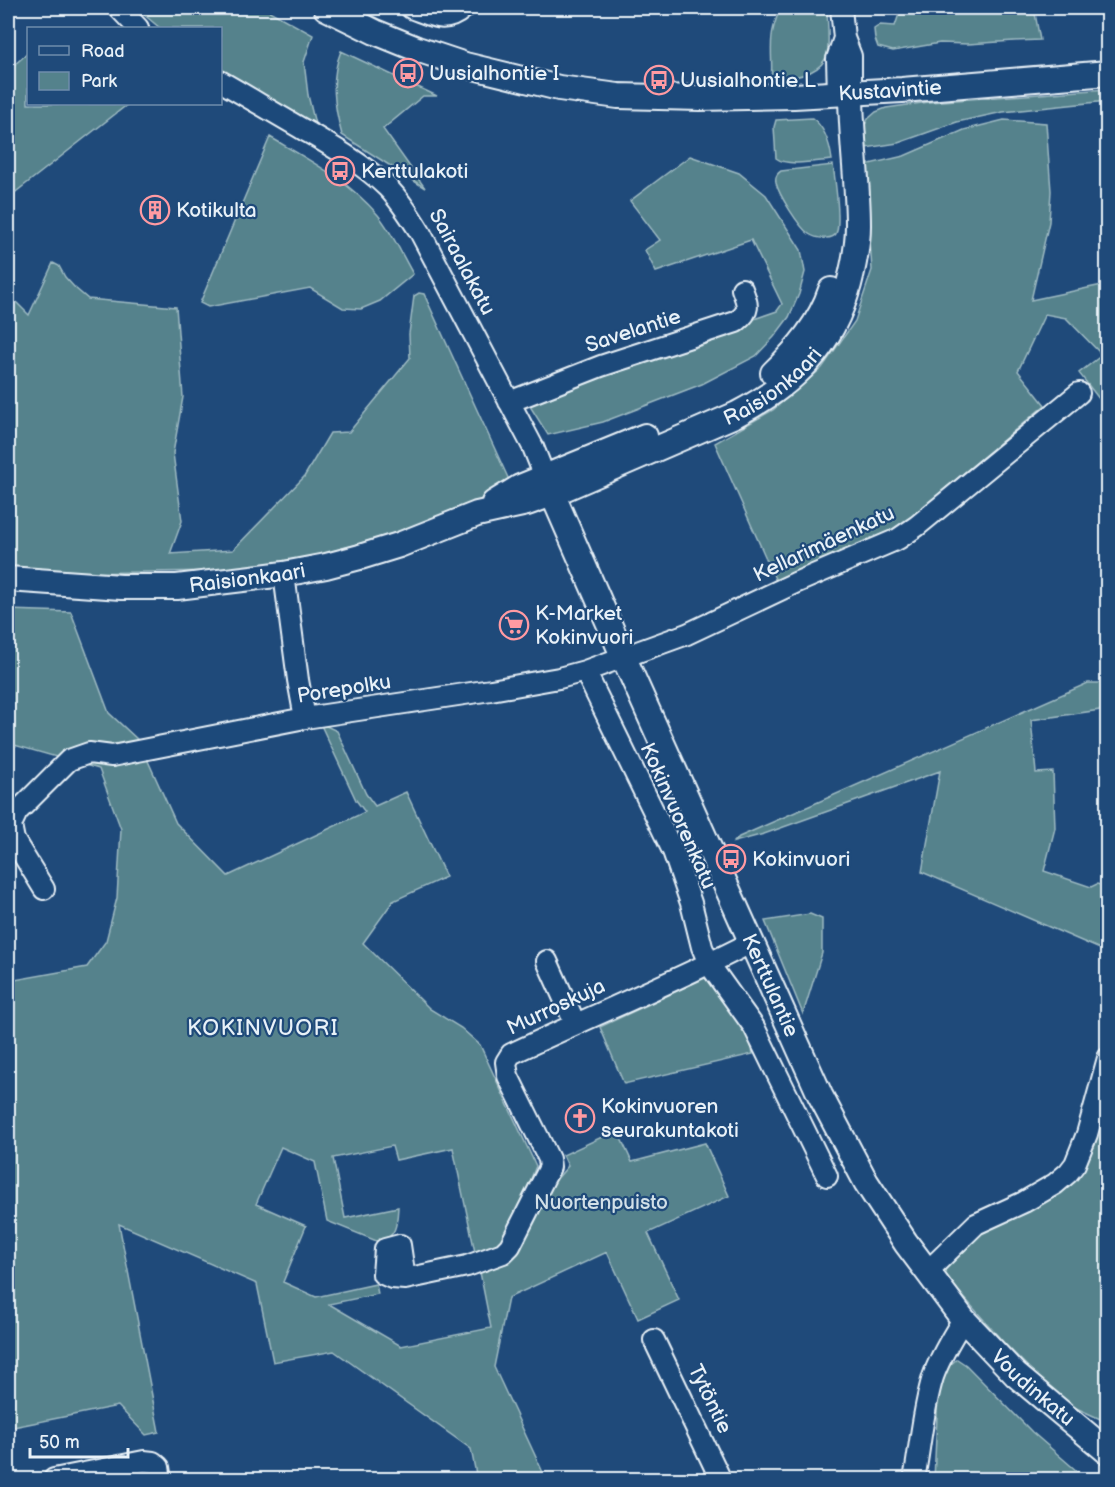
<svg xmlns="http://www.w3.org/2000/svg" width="1115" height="1487" font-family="'Balsamiq Sans',sans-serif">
<rect width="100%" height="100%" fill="#1f4a7a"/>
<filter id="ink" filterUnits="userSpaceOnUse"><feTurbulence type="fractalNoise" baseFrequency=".0167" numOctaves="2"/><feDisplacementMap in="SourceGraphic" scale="12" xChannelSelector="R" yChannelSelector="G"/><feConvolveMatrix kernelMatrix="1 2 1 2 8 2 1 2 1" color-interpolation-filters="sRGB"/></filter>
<g filter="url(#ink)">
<path fill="#54828c" stroke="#9ebac2" stroke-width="1.5" d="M 136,8 L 264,8 L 313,35 L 304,62 L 308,95 L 315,124 L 270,100 L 221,69 L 220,28 L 160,28 Z
M 780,8 L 827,8 C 827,21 830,41 827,54 C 822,75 788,79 771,80 C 773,66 770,51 772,36 C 773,26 777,17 780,8 Z
M 901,8 L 1034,8 L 1040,40 L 1014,41 L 968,44 L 940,43 L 893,51 L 878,47 L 875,39 L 874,29 L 880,25 L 895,26 Z
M 341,51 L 437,96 L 423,96 L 383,129 L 425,188 L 342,135 C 334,106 330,79 341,51 Z
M 28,53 L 28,104 L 128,104 L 8,198 L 8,66 L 14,65 Z
M 1107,89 L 1107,101 L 1003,112 L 957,122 L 898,143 L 866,148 L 862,134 L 865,125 L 868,119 L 876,112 L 886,108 L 929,102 Z
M 812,118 C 825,127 830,145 832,160 C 817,161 787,167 776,158 L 774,127 L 776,120 Z
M 1004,120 L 1046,123 L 1051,191 L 1049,222 L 1031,300 L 1107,284 L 1107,409 L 1079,373 L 1102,355 L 1066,318 L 1045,314 L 1018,371 L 1045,405 L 896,530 L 776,581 L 715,443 L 773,410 L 822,368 L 855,321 L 872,270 L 865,165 L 904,156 L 964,130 Z
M 270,137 C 309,160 348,180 378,215 C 392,232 402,255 413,274 L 380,301 L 361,309 L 343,308 L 310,288 L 208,307 L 200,303 Z
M 690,156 L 739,173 L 766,195 L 801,250 L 805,272 L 799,294 L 789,317 L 774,337 L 756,356 L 702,384 L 603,422 L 548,435 L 528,403 L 532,396 L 777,311 L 782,304 L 751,240 L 656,272 L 645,250 L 660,240 L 630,201 Z
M 833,165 C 835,179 840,218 837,231 C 835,241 816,239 809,234 C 799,227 779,195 776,183 C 775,178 776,174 781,171 Z
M 53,263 L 59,266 L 65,277 L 75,288 L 88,299 L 176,307 L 183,397 L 173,453 L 182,521 L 170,554 L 233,550 L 304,477 L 330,433 L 349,432 L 410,358 L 409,334 L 414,296 L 419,293 L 424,294 L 509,480 L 501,488 L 462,510 L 390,535 L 319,555 L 221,571 L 69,573 L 8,569 L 8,294 L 29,315 Z
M 8,610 L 71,612 L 109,713 L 139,741 L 176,823 L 228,876 L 365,812 L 356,800 L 320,723 L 337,731 L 366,794 L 375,806 L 406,792 L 446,877 L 393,901 L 363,943 L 430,1009 L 461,1028 L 480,1045 L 536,1166 C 527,1188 516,1224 500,1242 C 493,1249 485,1253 476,1257 L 453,1148 L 396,1160 L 392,1146 L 333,1158 L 345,1218 L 398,1207 C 397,1223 397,1237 379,1242 L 327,1221 L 315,1162 L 281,1147 L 256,1204 L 306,1226 L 283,1282 L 316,1297 L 376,1284 L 378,1294 L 329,1304 L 401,1346 L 491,1328 L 480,1272 L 521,1247 L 549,1188 L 568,1166 L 563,1155 L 617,1130 L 632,1162 L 705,1143 L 729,1196 L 648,1233 L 679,1300 L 638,1319 L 607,1252 L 508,1298 L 494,1367 L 546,1479 L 477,1479 L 471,1449 L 334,1351 L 273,1362 L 257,1284 L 119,1224 L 159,1432 L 146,1435 L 118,1406 L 8,1428 L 8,970 L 15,980 L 87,967 L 106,941 L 117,898 L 121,829 L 99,769 L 11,744 L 8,747 Z
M 1088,683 L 1107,683 L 1107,709 L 1031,720 L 1036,773 L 1053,772 L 1055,828 L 1044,871 L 1091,887 L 1097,884 L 1107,887 L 1107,952 L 922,872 L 940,771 L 764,834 L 734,842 L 739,837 Z
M 810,914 L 822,919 L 822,953 L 803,1014 L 765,921 Z
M 705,978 L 747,1028 L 753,1054 L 624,1084 L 600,1027 Z
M 1107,1090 L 1107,1177 L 1100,1200 L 1108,1205 L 1107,1422 L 1063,1402 L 1006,1345 L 946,1277 L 945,1268 L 954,1254 L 977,1232 L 1082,1169 L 1095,1145 Z
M 957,1359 L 966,1365 L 1032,1432 L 1085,1478 L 1085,1480 L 934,1480 L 938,1393 L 949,1366 Z"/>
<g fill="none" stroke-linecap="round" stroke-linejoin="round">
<g stroke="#e8f1f8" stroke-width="24">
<path id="minor" d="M 119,8 L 138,28
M 411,8 C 433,16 445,25 464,8
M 841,8 L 844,38 L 851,56 L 851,93
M 220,81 C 248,97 276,114 304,130 C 333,147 363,164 387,187 C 400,200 410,216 420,232 L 533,447 L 545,477
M 838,94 L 837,59 L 844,38
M 509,402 L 601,366 L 736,322 C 751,311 748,305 742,289
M 284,574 L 298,680 L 305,718
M 44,889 L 14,840 L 11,825 L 17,812 L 69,760 L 89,753 L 112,756 L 305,718 L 491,690 L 559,678 L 585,671
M 547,961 L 575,1023
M 827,1176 L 754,1027 L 709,964 L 702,947 L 691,903 L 673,851 L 585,671 L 687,634 L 795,583 L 898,539 L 917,526 L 1079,393
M 927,1272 L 976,1224 L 1024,1202 L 1055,1184 L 1068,1173 L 1075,1164 L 1087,1134 L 1108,1058
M 405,1279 L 400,1245 L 385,1249 L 383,1274 L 392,1278 L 405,1279 L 467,1266 L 503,1253 L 510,1246 L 550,1167 L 549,1159 L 508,1076 L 506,1062 L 511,1054 C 591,1016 673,983 752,942
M 654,1340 L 721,1480
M 54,1479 L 144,1461 L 153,1462 L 159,1467 L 161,1480
M 914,1480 C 920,1447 923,1409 933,1377 C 940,1356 952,1338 963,1319"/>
</g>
<g stroke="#e8f1f8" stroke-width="28">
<g id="major">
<path id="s1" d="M 326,8 L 375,32 L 417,49 L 465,65 L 559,88 L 618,96 L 700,98 L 794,96 L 902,90 L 1108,73"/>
<path d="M 773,373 C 798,349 820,323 831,290"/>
<path id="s2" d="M 545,477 L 624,658 L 820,1095 L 866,1182 L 906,1243 L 963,1319 L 1016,1375 L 1108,1452"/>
<path d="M 494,503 L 520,487 L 645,436"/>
<path id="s3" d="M 8,579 L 121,587 L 177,587 L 284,574 L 326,566 L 360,557 L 399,545 L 477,514 L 527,503 L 552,494 L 737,414 C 794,384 832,347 849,284 C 854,265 858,245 858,225 C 858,181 851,137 851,93"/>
</g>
</g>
<use href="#minor" stroke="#1f4a7a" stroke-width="20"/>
<use href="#major" stroke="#1f4a7a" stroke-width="24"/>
</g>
</g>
<defs>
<g id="bus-ring" transform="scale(1.5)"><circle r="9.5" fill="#1f4a7a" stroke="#ff9aa2" stroke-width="1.5"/><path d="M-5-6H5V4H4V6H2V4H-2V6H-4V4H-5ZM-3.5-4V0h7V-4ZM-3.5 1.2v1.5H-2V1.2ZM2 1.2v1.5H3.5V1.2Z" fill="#ff9aa2"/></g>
<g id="building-ring" transform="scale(1.5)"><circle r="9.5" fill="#1f4a7a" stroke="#ff9aa2" stroke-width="1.5"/><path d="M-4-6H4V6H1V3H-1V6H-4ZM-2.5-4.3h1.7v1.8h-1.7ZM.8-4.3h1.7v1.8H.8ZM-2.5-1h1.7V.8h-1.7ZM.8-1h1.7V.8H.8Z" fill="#ff9aa2"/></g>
<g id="supermarket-ring" transform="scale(1.5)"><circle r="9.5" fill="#1f4a7a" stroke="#ff9aa2" stroke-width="1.5"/><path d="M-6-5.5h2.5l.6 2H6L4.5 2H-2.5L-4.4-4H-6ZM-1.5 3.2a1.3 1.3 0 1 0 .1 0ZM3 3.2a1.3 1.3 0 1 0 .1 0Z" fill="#ff9aa2"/></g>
<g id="church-ring" transform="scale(1.5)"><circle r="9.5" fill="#1f4a7a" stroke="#ff9aa2" stroke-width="1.5"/><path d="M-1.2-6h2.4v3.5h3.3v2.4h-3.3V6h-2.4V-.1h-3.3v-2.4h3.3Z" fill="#ff9aa2"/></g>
</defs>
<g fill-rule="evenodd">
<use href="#bus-ring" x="408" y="73"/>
<use href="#bus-ring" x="659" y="80"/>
<use href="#bus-ring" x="340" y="171"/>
<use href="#building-ring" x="155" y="210"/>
<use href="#supermarket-ring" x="514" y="625"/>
<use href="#bus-ring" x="731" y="859"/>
<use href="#church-ring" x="580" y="1118"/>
</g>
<g text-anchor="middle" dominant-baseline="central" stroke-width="4.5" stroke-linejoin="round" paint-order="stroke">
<g font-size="21" fill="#e8f1f8" stroke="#1f4a7a" text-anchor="start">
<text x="429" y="73">Uusialhontie I</text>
<text x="680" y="80">Uusialhontie L</text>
<text x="361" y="171">Kerttulakoti</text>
<text x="176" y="210">Kotikulta</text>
<text x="535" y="613">K-Market<tspan x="535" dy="24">Kokinvuori</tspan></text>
<text x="752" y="859">Kokinvuori</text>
<text x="601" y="1106">Kokinvuoren<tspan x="601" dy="24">seurakuntakoti</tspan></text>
</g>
<g font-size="21" fill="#e8f1f8" stroke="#1f4a7a">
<text stroke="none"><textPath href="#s1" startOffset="579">Kustavintie</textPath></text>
<text transform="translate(462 262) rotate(62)">Sairaalakatu</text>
<text transform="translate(633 331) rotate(-18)">Savelantie</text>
<text stroke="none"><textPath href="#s3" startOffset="804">Raisionkaari</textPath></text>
<text transform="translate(824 544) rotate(-25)">Kellarimäenkatu</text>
<text stroke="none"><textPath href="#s3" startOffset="240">Raisionkaari</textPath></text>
<text transform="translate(344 689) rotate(-9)">Porepolku</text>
<text transform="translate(678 816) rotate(66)">Kokinvuorenkatu</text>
<text stroke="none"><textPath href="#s2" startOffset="556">Kerttulantie</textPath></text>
<text transform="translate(556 1007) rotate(-25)">Murroskuja</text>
<text stroke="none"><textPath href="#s2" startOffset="1041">Voudinkatu</textPath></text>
<text transform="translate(710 1399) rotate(64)">Tytöntie</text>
</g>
<g font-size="21" fill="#d2e0e8" stroke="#1f4a7a">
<text x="601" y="1202">Nuortenpuisto</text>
</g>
<g font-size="22" letter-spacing="1.5" fill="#e8f1f8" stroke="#1f4a7a">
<text x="263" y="1028">KOKINVUORI</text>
</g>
</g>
<rect width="1115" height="1487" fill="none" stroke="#1f4a7a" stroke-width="30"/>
<rect x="15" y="15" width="1085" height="1457" fill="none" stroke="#e8f1f8" stroke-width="2" filter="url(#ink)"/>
<rect x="27" y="27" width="195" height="78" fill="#1f4a7a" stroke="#6f8dac" stroke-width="1.5"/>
<rect x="39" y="46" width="30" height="9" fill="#1f4a7a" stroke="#6f8dac" stroke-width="1.5"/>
<text x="81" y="57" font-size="18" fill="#e8f1f8">Road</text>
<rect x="39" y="72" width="30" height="18" fill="#54828c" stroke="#6f8dac" stroke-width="1.5"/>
<text x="81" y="87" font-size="18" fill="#e8f1f8">Park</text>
<path d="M30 1448v9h98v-9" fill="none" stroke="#e8f1f8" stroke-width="3"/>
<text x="39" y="1448" font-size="18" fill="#e8f1f8" stroke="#1f4a7a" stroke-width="4.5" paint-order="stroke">50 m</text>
</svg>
